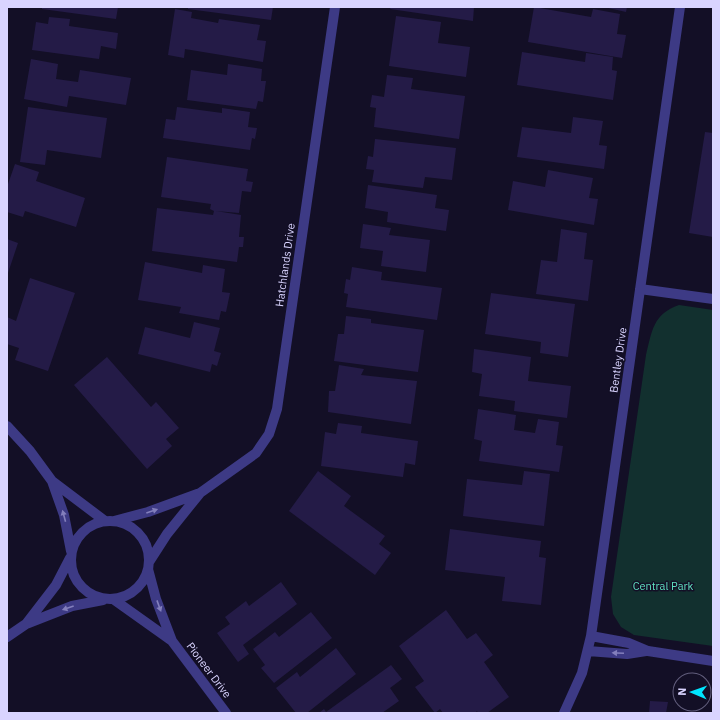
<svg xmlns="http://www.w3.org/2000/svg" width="720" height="720" font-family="'IBM Plex Sans',sans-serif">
<rect width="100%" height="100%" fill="#130f26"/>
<path fill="#12302f" d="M 679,305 L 713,310 L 713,646 L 634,635 L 621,627 L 613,614 L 611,597 L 646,355 C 652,331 653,314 679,305 Z"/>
<path fill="#241b47" d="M 42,7 L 118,7 L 116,19 L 42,9 Z
M 188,7 L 273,7 L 271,20 L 188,9 Z
M 391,7 L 474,7 L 473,21 L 390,9 Z
M 534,7 L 591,17 L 593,9 L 620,14 L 617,34 L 626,35 L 622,58 L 528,42 Z
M 604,7 L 627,7 L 626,12 Z
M 175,9 L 192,12 L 191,18 L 218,23 L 219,19 L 260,25 L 257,40 L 266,41 L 263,62 L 185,49 L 184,58 L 168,55 Z
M 396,16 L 441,22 L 438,43 L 470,47 L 466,77 L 389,66 Z
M 49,17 L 70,19 L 69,26 L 118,33 L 116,49 L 101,46 L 99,59 L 32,50 L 36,22 L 48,24 Z
M 522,52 L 585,62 L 586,53 L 613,57 L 612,70 L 617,71 L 613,100 L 517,85 Z
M 31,59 L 58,64 L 56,79 L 78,82 L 80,70 L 131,78 L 126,105 L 69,96 L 67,107 L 24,99 Z
M 228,64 L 262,69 L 261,81 L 266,81 L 263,102 L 258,101 L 256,109 L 187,100 L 191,70 L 227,75 Z
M 387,75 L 413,78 L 411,89 L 465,96 L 459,139 L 374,127 L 376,108 L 370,107 L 372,95 L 384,97 Z
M 28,107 L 107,118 L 101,158 L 47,150 L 45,165 L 20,162 Z
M 177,107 L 222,113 L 222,108 L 250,112 L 248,127 L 257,128 L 255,139 L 252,138 L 250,150 L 163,138 L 166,119 L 175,120 Z
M 573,117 L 603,121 L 599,145 L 607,146 L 604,169 L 517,157 L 522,127 L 571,133 Z
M 705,132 L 713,133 L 713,237 L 689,233 Z
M 375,139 L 456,148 L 452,180 L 425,177 L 423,188 L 372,182 L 374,170 L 366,169 L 368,156 L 373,157 Z
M 167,157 L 248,169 L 246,181 L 253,182 L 251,192 L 242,191 L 239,213 L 216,211 L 241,215 L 239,237 L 244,237 L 243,247 L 239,247 L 237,262 L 152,251 L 157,208 L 213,215 L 214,211 L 210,209 L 211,204 L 161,197 Z
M 15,164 L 39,172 L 36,181 L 85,198 L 76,227 L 25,211 L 23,217 L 7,212 L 7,184 L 8,184 Z
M 548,170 L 593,178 L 589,198 L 598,199 L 594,225 L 508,210 L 513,181 L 545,187 Z
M 368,185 L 437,195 L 435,208 L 449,210 L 446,231 L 387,222 L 388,212 L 365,208 Z
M 363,224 L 391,228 L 389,235 L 430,240 L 426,272 L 381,266 L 383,251 L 360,248 Z
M 561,229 L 587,233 L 584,259 L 593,260 L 588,301 L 536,294 L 541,260 L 557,262 Z
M 7,239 L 18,243 L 7,276 Z
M 145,262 L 202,273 L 203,265 L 225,269 L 222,292 L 230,293 L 226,312 L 221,311 L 219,320 L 179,313 L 181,307 L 138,300 Z
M 352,267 L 382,272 L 381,280 L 442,288 L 437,320 L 346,307 L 348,294 L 344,293 L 346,279 L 350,280 Z
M 30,278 L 75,293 L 48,371 L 15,360 L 19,348 L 7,344 L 7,317 L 16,321 Z
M 491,293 L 575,304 L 568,357 L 540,353 L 541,342 L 485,334 Z
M 346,316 L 371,319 L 371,323 L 424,330 L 418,372 L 334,361 L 338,334 L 344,334 Z
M 194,322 L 220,328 L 214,351 L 221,353 L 217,366 L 212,364 L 210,372 L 138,354 L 145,327 L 190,338 Z
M 474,349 L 531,357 L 528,381 L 571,386 L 567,418 L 514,411 L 515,401 L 479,396 L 482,374 L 472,372 Z
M 107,357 L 151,407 L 156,402 L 179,428 L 166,439 L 172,446 L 147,469 L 74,385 Z
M 339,365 L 364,369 L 361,375 L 417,381 L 411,424 L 328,412 L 329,391 L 335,391 Z
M 478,409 L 516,415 L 514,430 L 535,433 L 538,419 L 559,422 L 556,445 L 563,446 L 559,472 L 479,461 L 482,441 L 474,439 Z
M 338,423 L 362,426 L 361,433 L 418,441 L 415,465 L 405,463 L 403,477 L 321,466 L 325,432 L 336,434 Z
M 318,471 L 351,496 L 344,506 L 385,536 L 379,544 L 391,553 L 375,575 L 289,511 Z
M 524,471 L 550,474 L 544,526 L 463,516 L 467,479 L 522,485 Z
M 450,529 L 541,541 L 539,557 L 546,558 L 541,605 L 502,601 L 505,577 L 445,570 Z
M 281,582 L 297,604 L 243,645 L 249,654 L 238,662 L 217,633 L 230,624 L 225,617 L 246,601 L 249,606 Z
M 446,610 L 467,639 L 476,633 L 493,655 L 484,662 L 509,697 L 487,713 L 478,713 L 477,711 L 475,713 L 443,713 L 440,709 L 435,713 L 415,687 L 424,681 L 399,646 Z
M 311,612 L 332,638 L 274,683 L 261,668 L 265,665 L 253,649 L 275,632 L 279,637 Z
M 336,648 L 356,674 L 307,713 L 296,713 L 276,688 L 297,672 L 300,677 Z
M 391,665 L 402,679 L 390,688 L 399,701 L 382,713 L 319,713 L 324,709 L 326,712 Z
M 650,701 L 668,702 L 666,713 L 649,713 Z"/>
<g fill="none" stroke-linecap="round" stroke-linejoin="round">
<path stroke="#3d3a85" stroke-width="10" d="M 640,289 L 713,299
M 7,426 L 30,451 L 52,481 L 64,515 L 71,551
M 52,481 L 105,521
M71 560a39 39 0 1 1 78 0a39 39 0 1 1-78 0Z
M 114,521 L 148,512 L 200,493 L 256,453 L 269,434 L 277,409 L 335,7
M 149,562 L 167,534 L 200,493
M 148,569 L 156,599 L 172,641 L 226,713
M 113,599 L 172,641
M 26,624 L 56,585 L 70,558
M 591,636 L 629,643 L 648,651 L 713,661
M 7,637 L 26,624 L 72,606 L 103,600
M 588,651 L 627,654 L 646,651
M 564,713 L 582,673 L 591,636 L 680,7"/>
</g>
<defs><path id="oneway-solid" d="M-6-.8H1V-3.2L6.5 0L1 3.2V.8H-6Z"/></defs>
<g fill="#837fbc">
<use href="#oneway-solid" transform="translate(152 511) rotate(-19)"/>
<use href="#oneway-solid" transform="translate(64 516) rotate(-105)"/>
<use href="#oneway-solid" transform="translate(159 606) rotate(70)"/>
<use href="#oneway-solid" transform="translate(68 608) rotate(161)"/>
<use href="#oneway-solid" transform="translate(618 653) rotate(-177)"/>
</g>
<g text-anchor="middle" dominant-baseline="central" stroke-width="3" stroke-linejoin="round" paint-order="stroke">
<g font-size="11" fill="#d9d4ff" stroke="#130f26">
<text transform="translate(285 265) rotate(-82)">Hatchlands Drive</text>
<text transform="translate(618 360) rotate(-82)">Bentley Drive</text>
<text transform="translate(209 670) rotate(53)">Pioneer Drive</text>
</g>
<g font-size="11" fill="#5fe0c0" stroke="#130f26">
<text x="663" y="586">Central Park</text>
</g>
</g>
<rect width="720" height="720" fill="none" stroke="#d9d4ff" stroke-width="16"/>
<g transform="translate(692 692) rotate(272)"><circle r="19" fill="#130f26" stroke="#625e7d"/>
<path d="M0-3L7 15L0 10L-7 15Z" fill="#00e5ff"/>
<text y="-6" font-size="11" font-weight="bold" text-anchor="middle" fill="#d9d4ff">N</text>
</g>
</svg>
